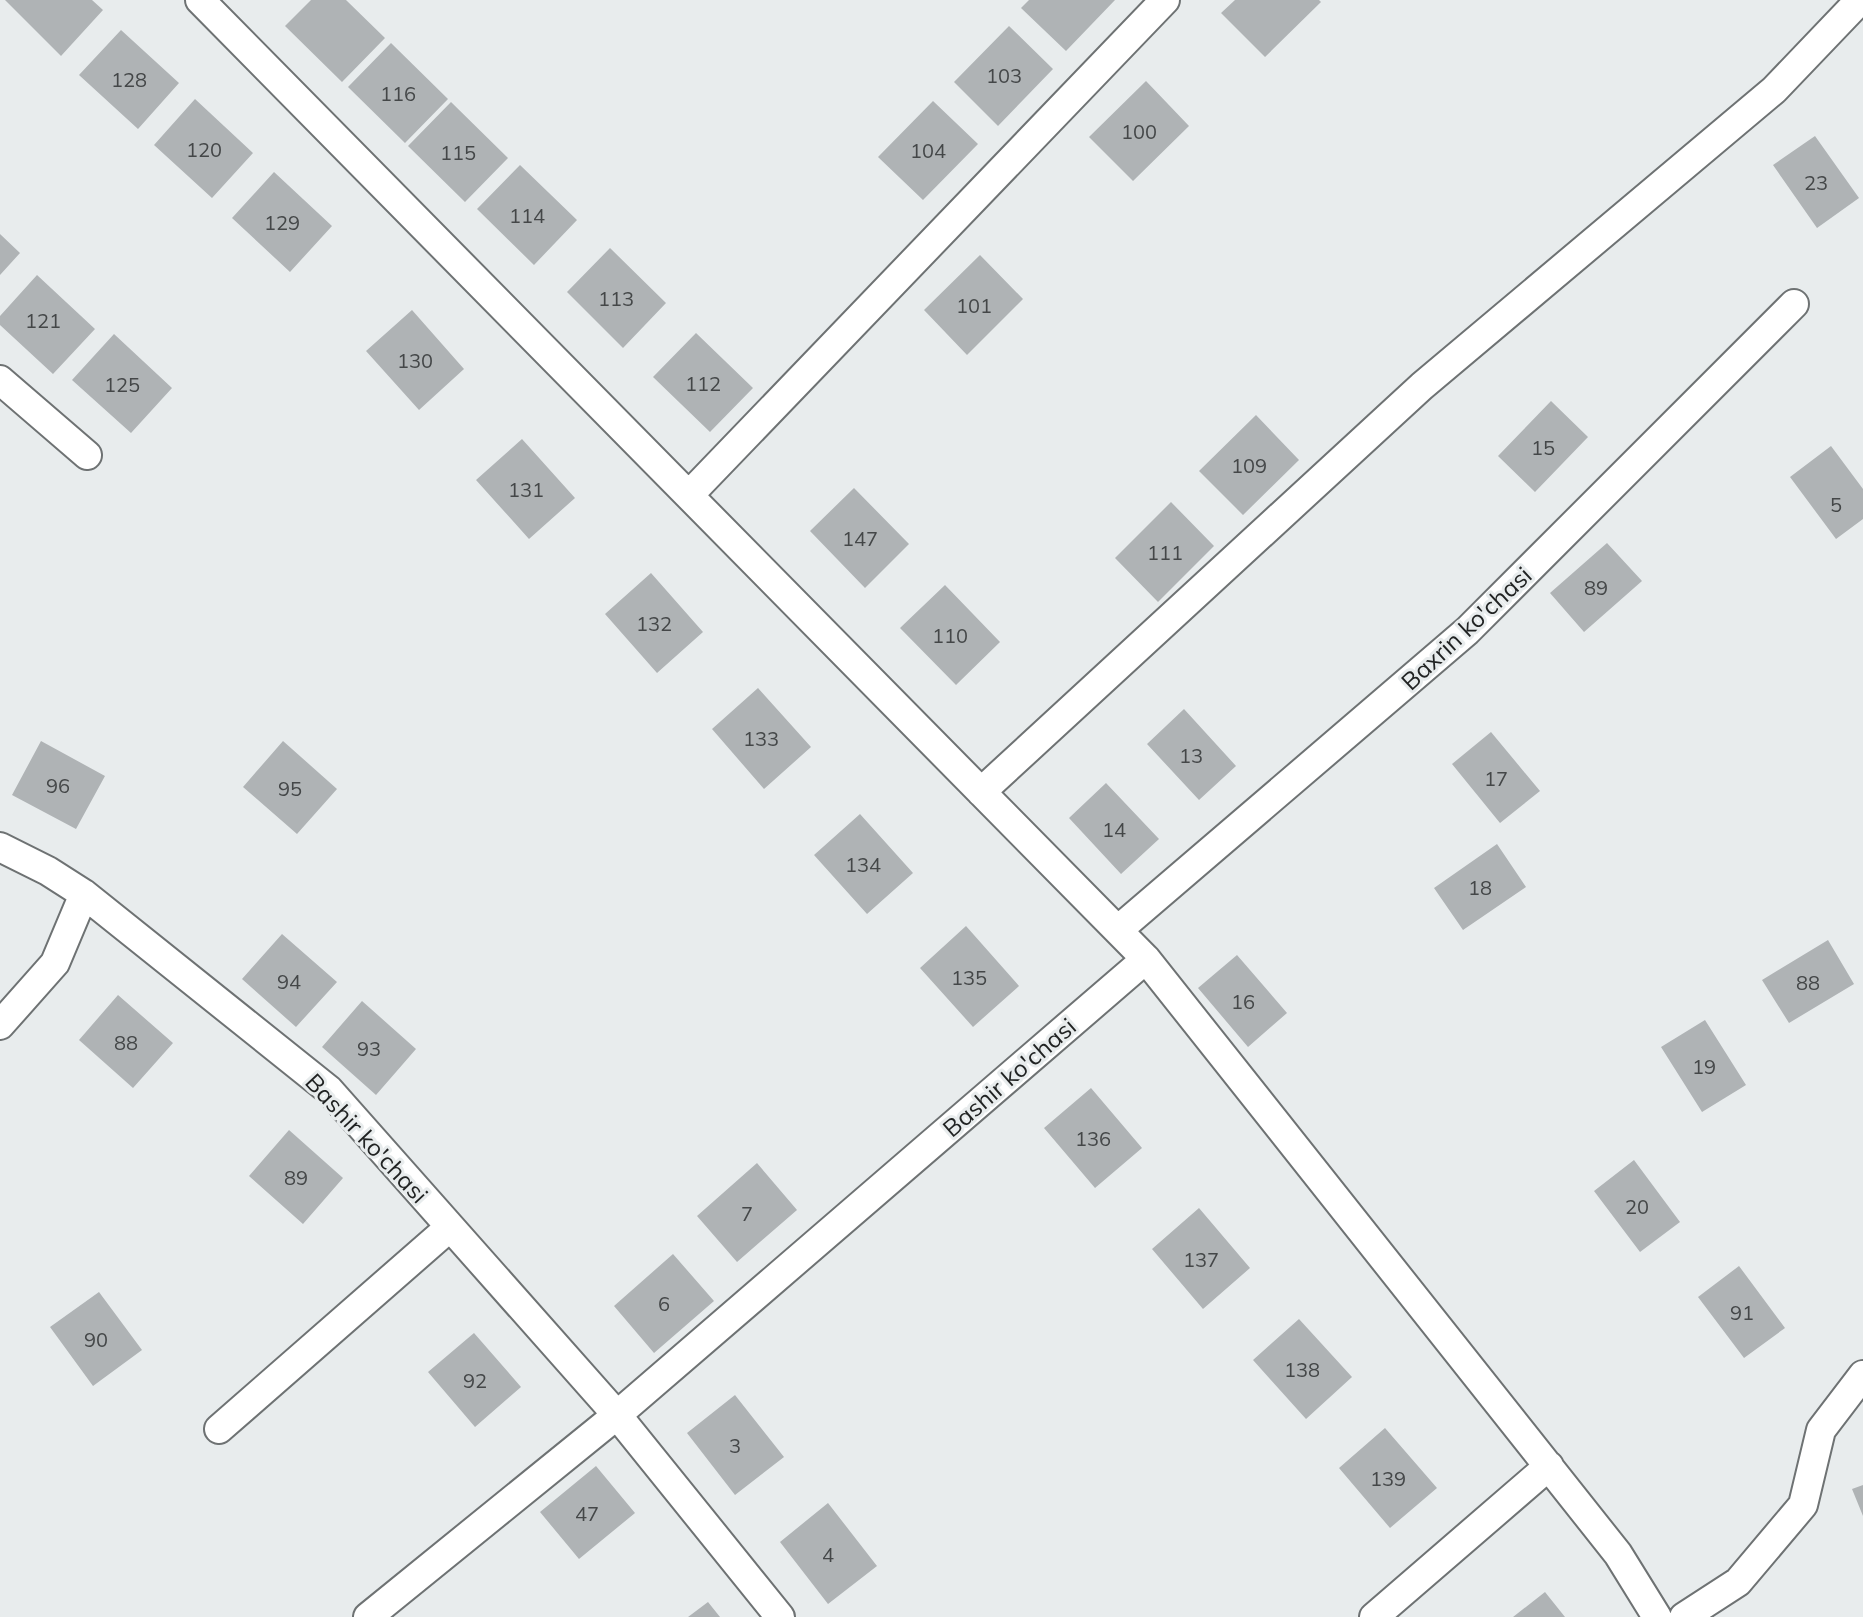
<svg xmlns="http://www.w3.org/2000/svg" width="1863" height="1617" font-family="Mulish,sans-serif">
<rect width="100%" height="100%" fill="#e8eced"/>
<path fill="#afb3b5" d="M 5,0 L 92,0 L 103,10 L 61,56 Z
M 311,0 L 346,0 L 385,38 L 342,82 L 285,26 Z
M 1029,0 L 1115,0 L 1066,51 L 1021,8 Z
M 1235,0 L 1319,0 L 1321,2 L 1265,57 L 1221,13 Z
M 1009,26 L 1053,69 L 998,126 L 954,82 Z
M 121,30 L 179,83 L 138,129 L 79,75 Z
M 391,43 L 448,99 L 405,143 L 348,87 Z
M 1146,81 L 1189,126 L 1133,181 L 1089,137 Z
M 195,99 L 253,153 L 212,198 L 154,145 Z
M 933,101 L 978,144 L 923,200 L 878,157 Z
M 451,102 L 508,158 L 465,202 L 408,146 Z
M 1815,136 L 1859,198 L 1817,228 L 1773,165 Z
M 520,165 L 577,220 L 534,265 L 477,209 Z
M 274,172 L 332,226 L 290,272 L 232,218 Z
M 0,234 L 20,253 L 0,275 Z
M 610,248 L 666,303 L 623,348 L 567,292 Z
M 980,255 L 1023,299 L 967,355 L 924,310 Z
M 37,275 L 95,329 L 53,374 L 0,325 L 0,316 Z
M 412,310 L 464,369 L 419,410 L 366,351 Z
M 696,333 L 753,388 L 710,432 L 653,377 Z
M 114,334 L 172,388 L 131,433 L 72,380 Z
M 1551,401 L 1588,437 L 1535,492 L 1498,456 Z
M 1256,415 L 1299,460 L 1243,515 L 1199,471 Z
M 522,439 L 575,498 L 529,539 L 476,480 Z
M 1831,446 L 1863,489 L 1863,519 L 1836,539 L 1790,477 Z
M 854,488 L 909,544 L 865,588 L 810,531 Z
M 1171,502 L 1214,546 L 1158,602 L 1115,558 Z
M 1607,543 L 1642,581 L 1584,632 L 1550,593 Z
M 651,573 L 703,632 L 657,673 L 605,614 Z
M 945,585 L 1000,642 L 956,685 L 900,628 Z
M 758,688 L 811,747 L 764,789 L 712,729 Z
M 1184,709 L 1236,766 L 1199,800 L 1147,744 Z
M 1491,732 L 1540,791 L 1500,823 L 1452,764 Z
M 41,741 L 105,776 L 76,829 L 12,795 Z
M 283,741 L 337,789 L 297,834 L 243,787 Z
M 1106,783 L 1159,839 L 1121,874 L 1069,818 Z
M 860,814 L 913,873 L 867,914 L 814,855 Z
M 1497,844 L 1526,887 L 1463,930 L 1434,888 Z
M 966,926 L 1019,986 L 973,1027 L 920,968 Z
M 282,934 L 337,982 L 296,1027 L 242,979 Z
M 1828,940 L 1854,984 L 1789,1023 L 1762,980 Z
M 1237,955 L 1287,1013 L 1248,1047 L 1198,988 Z
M 118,995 L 173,1043 L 133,1088 L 79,1040 Z
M 362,1001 L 416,1049 L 376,1095 L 322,1047 Z
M 1705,1020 L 1746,1085 L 1702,1112 L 1661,1047 Z
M 1091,1088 L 1142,1148 L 1095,1188 L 1044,1128 Z
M 289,1130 L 343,1178 L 303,1224 L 249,1176 Z
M 1634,1160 L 1680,1222 L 1640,1252 L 1594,1191 Z
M 757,1163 L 797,1210 L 737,1262 L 697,1216 Z
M 1199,1208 L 1250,1268 L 1203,1309 L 1152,1249 Z
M 673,1254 L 714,1301 L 654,1353 L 614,1306 Z
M 1739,1266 L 1785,1328 L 1744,1358 L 1698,1297 Z
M 99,1292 L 142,1350 L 93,1386 L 50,1327 Z
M 1299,1319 L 1352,1377 L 1306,1419 L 1253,1360 Z
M 474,1333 L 521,1387 L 475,1427 L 428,1372 Z
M 735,1395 L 784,1457 L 735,1495 L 687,1433 Z
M 1385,1428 L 1437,1488 L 1390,1528 L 1339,1468 Z
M 596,1466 L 635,1513 L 579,1559 L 540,1512 Z
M 1863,1485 L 1863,1516 L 1852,1489 Z
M 828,1503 L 877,1566 L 828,1604 L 780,1542 Z
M 1545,1592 L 1565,1617 L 1513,1617 Z
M 708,1602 L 720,1617 L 688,1617 Z"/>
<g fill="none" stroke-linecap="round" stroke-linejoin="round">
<g stroke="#6e7273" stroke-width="32">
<path id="minor" d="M 200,0 L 1146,959 L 1618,1554 L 1657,1617
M 0,380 L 87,455
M 689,495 L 1165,0
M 981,792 L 1422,386 L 1774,90 L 1860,0
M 0,847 L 48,871 L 84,894 L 329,1090 L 617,1415 L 780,1617
M 1118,930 L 1467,631 L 1794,304
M 0,1025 L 55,963 L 84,894
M 219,1429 L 450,1227
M 368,1617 L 617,1415 L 1146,959
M 1374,1617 L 1549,1466
M 1684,1617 L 1738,1582 L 1803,1505 L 1821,1430 L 1863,1375"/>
</g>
<use href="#minor" stroke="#fff" stroke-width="28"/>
</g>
<g text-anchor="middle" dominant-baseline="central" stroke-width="6" stroke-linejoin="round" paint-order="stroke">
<g font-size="20" fill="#444748">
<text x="1004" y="75">103</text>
<text x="129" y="79">128</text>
<text x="398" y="93">116</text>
<text x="1139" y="131">100</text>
<text x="204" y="149">120</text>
<text x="928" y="150">104</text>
<text x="458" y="152">115</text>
<text x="1816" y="182">23</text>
<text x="527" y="215">114</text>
<text x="282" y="222">129</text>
<text x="616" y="298">113</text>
<text x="974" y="305">101</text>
<text x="43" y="320">121</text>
<text x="415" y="360">130</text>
<text x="703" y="383">112</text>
<text x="122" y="384">125</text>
<text x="1543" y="447">15</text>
<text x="1249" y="465">109</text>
<text x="526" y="489">131</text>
<text x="1836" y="504">5</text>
<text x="860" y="538">147</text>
<text x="1165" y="552">111</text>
<text x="1596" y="587">89</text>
<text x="654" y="623">132</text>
<text x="950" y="635">110</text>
<text x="761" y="738">133</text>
<text x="1191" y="755">13</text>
<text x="1496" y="778">17</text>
<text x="58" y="785">96</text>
<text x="290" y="788">95</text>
<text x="1114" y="829">14</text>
<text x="863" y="864">134</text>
<text x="1480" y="887">18</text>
<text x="969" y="977">135</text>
<text x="289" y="981">94</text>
<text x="1808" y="982">88</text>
<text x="1243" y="1001">16</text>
<text x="126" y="1042">88</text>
<text x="369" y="1048">93</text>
<text x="1704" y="1066">19</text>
<text x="1093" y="1138">136</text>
<text x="296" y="1177">89</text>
<text x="1637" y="1206">20</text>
<text x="747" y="1213">7</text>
<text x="1201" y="1259">137</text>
<text x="664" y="1303">6</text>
<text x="1742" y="1312">91</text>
<text x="96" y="1339">90</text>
<text x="1302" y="1369">138</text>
<text x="475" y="1380">92</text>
<text x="735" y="1445">3</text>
<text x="1388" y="1478">139</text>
<text x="587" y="1513">47</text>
<text x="828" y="1554">4</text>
</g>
<g font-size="24" fill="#212323" stroke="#e8eced">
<text transform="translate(1466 628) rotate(-43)">Baxrin ko'chasi</text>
<text transform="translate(1009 1077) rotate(-41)">Bashir ko'chasi</text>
<text transform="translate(367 1138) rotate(47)">Bashir ko'chasi</text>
</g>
</g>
</svg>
